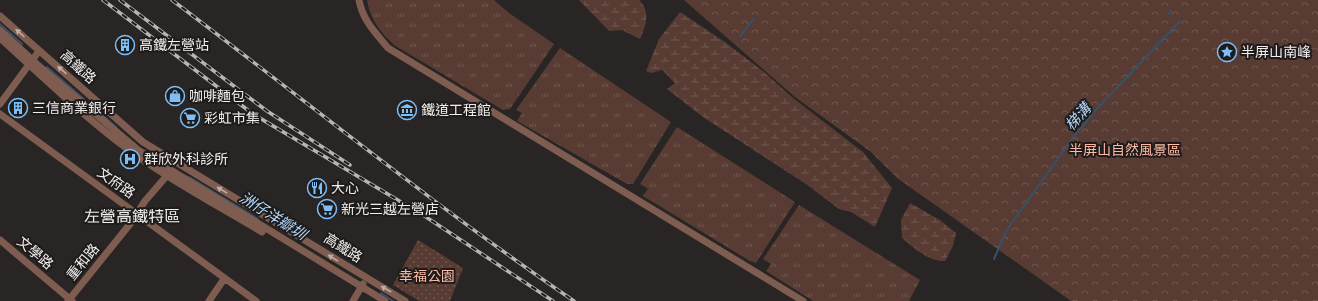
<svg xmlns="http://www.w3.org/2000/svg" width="1318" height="301" font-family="'Nunito Sans','Noto Sans TC',sans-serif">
<defs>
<pattern id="grass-tufts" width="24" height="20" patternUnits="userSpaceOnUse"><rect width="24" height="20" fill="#583b32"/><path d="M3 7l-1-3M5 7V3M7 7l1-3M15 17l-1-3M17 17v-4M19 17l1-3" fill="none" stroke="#705850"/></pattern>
<pattern id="forest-crowns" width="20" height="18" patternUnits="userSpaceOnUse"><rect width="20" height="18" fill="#583b32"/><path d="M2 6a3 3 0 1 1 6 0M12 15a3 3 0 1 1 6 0" fill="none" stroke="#705850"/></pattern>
<pattern id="wetland-marsh" width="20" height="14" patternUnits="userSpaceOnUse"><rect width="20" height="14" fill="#583b32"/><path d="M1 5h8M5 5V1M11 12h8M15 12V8" fill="none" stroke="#705850"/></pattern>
<pattern id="park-dots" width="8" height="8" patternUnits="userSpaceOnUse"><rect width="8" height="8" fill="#583b32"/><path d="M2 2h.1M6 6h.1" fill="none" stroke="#705850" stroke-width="1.8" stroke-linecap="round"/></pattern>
</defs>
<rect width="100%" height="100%" fill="#282524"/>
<path fill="url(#grass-tufts)" d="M 367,0 L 494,0 L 509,13 L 554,44 L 510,109 L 503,110 L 394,45 C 380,32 370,19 367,0 Z
M 560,48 L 671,122 L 633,184 L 627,184 L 517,121 L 522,113 L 516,110 Z
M 677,127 L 795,202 L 756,263 L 750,261 L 643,196 L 648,189 L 640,184 Z
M 799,205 L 920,280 L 909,301 L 813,301 L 766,271 L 771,264 L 763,259 Z"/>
<path fill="url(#forest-crowns)" d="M 684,0 L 1318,0 L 1318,301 L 1071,301 L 897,178 L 871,152 L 795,97 Z"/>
<path fill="url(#wetland-marsh)" d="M 579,0 L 639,0 C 651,11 646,26 640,39 L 622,30 L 609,31 Z
M 680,12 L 725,42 L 764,72 L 793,98 L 863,152 L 892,188 L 875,227 L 851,212 L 839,209 L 806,184 L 703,117 L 667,89 L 675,83 L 662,70 L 651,73 L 646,71 L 659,39 Z
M 910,203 L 940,220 L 956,233 L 953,246 L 945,261 C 929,262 914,248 902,238 L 901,220 Z"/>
<path fill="url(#park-dots)" d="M 418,240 L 463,268 L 450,301 L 419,301 L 393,285 Z"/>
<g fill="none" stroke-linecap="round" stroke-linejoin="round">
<path stroke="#365169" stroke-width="2" d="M 1168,14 L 1171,11
M 0,24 L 22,44
M 740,36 L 754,19
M 47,67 L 116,127
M 189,177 L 258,219
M 994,259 L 1006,231 L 1072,139 L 1095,111 L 1180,21
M 381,293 L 393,301"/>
<path stroke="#7f5c50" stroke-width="7" d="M 359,0 C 363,21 375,32 388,48 L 803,301
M 0,16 L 143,142 L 405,301
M 0,30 L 39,66 L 138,150 L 385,301
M 0,38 C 43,77 86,119 133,153 C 174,183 219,206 262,232
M 0,104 L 39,51
M 0,114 L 256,301
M 0,240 L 72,301
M 68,301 L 130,224 L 145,201 L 170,172
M 209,301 L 224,279
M 353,301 L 363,284"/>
<g stroke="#b7b5b4" stroke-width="3.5">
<path id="rail" d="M 103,0 L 253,114 L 423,215 L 553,301
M 120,0 L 267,111 L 350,165
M 172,0 C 306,101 436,207 574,301"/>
</g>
<use href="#rail" stroke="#1e1b1a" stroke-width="2" stroke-dasharray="6" stroke-linecap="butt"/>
</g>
<defs><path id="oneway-solid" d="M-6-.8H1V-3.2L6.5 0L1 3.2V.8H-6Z"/></defs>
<g fill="#beada7">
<use href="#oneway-solid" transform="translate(20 33) rotate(-138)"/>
<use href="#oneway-solid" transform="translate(62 70) rotate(-139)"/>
<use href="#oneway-solid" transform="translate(222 190) rotate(-149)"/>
<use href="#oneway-solid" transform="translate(333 258) rotate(-148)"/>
<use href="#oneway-solid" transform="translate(386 289) rotate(-150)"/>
</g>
<defs>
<g id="building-ring" transform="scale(1)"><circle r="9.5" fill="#1e1b1a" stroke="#7bbef8" stroke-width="1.5"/><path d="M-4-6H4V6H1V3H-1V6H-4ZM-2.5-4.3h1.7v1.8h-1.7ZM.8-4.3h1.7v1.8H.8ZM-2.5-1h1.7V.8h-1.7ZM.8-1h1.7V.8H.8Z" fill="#7bbef8"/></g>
<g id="sight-ring" transform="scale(1)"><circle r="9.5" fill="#1e1b1a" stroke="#7bbef8" stroke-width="1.5"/><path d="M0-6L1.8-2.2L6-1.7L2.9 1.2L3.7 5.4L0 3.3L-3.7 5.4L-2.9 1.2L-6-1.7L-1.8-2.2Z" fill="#7bbef8"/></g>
<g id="shop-ring" transform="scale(1)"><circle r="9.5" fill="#1e1b1a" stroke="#7bbef8" stroke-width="1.5"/><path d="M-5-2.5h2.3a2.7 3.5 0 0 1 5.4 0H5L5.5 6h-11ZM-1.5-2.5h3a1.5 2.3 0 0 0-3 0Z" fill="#7bbef8"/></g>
<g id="museum-ring" transform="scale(1)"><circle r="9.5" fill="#1e1b1a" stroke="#7bbef8" stroke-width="1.5"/><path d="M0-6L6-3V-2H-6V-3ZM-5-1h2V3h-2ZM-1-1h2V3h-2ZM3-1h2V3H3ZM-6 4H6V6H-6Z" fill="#7bbef8"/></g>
<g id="supermarket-ring" transform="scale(1)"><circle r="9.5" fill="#1e1b1a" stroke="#7bbef8" stroke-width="1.5"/><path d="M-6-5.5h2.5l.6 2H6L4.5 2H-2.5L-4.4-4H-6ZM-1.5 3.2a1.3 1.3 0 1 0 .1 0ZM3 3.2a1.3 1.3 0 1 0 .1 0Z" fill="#7bbef8"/></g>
<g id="hospital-ring" transform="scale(1)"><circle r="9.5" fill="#1e1b1a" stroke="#7bbef8" stroke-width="1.5"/><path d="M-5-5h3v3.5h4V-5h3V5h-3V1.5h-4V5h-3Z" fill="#7bbef8"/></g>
<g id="restaurant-ring" transform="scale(1)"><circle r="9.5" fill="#1e1b1a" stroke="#7bbef8" stroke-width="1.5"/><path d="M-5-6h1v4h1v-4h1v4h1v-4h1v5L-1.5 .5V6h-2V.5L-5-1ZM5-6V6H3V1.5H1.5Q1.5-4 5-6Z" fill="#7bbef8"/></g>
</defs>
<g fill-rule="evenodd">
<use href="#building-ring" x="125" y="45"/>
<use href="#sight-ring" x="1227" y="52"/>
<use href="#shop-ring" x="175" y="96"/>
<use href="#building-ring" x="18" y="108"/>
<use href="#museum-ring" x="407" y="110"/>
<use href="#supermarket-ring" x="190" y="118"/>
<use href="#hospital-ring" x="130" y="159"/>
<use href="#restaurant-ring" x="317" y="188"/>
<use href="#supermarket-ring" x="327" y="209"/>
</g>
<g text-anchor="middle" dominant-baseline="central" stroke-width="4" stroke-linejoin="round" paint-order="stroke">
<g font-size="14" fill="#f1efee" stroke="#1e1b1a" text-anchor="start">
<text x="139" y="45">高鐵左營站</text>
<text x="1241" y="52">半屏山南峰</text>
<text x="189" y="96">咖啡麵包</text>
<text x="32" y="108">三信商業銀行</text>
<text x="421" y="110">鐵道工程館</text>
<text x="204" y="118">彩虹市集</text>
<text x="144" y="159">群欣外科診所</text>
<text x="331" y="188">大心</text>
<text x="341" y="209">新光三越左營店</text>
</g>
<g font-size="14" fill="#f1efee" stroke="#1e1b1a">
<text transform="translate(78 67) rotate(42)">高鐵路</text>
<text transform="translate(116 183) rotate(35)">文府路</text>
<text transform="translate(343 248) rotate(32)">高鐵路</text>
<text transform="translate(35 253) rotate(40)">文學路</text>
<text transform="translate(83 262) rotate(-51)">重和路</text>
</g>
<g font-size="14" fill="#fcbba6" stroke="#1e1b1a">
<text x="1125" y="150">半屏山自然風景區</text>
<text x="427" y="276">幸福公園</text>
</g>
<g font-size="15" font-style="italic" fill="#b1d8fc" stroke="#1e1b1a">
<text transform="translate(1078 117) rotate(-48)">梯溝</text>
<text transform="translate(273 216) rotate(32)">洲仔洋瓣圳</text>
</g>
<g font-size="16" fill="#f1efee" stroke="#1e1b1a">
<text x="132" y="217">左營高鐵特區</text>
</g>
</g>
</svg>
